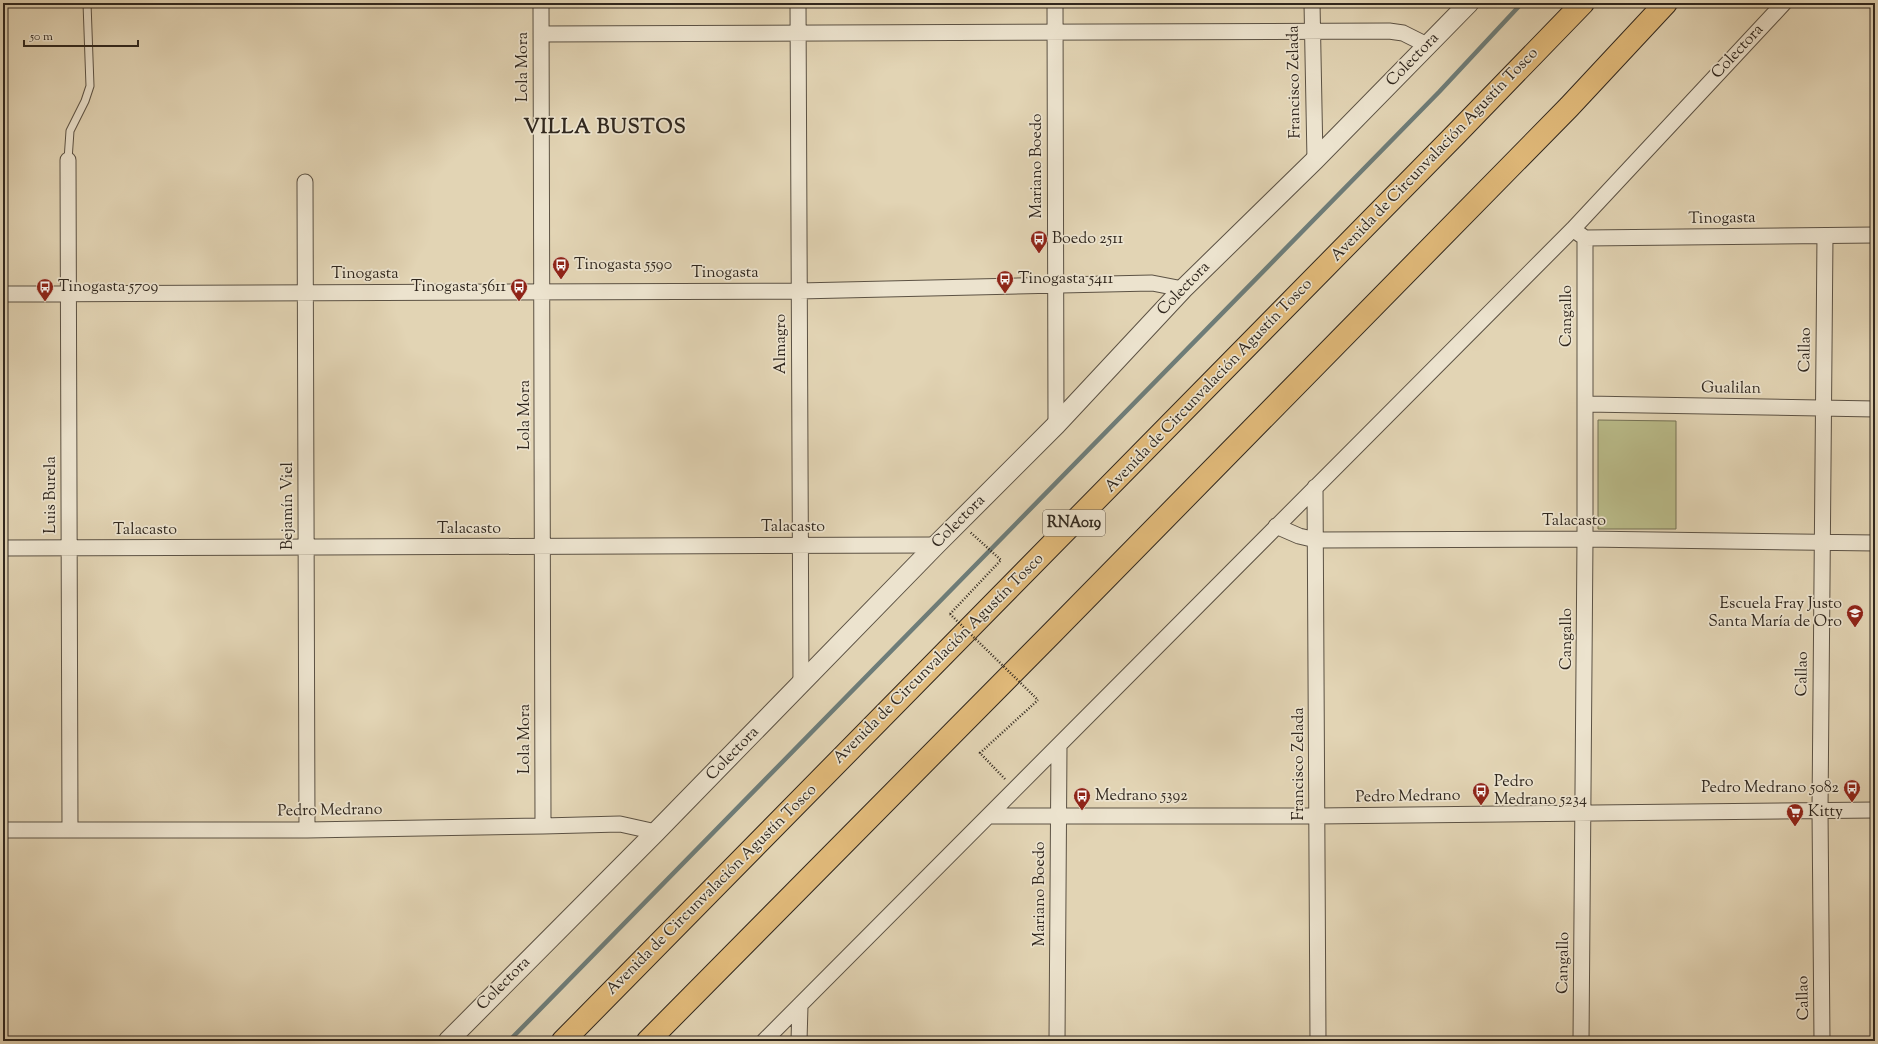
<svg xmlns="http://www.w3.org/2000/svg" width="1878" height="1044" font-family="'Sorts Mill Goudy',serif">
<rect width="100%" height="100%" fill="#e2d4b4"/>
<filter id="stains"><feTurbulence type="fractalNoise" baseFrequency=".005" numOctaves="4"/><feColorMatrix values="0 0 0 0 .2 0 0 0 0 .09 0 0 0 0 .02 0 0 0 .5 -.17"/></filter>
<radialGradient id="worn" r=".72"><stop offset=".6" stop-color="#630" stop-opacity="0"/><stop offset="1" stop-color="#630" stop-opacity=".3"/></radialGradient>
<path fill="#b9bb89" stroke="#747154" d="M 1598,420 L 1676,421 L 1676,529 L 1598,529 Z"/>
<g fill="none" stroke-linecap="round" stroke-linejoin="round">
<path stroke="#6e7d79" stroke-width="4.5" d="M 509,1041 L 1439,92 L 1522,3"/>
<g stroke="#5c5244" stroke-width="9">
<path id="service" d="M 68,160 L 70,131 L 85,101 L 90,86 L 87,3"/>
</g>
<g stroke="#5c5244" stroke-width="17">
<path id="minor" d="M 541,3 L 543,826
M 798,3 L 801,684
M 1055,3 L 1056,425
M 1312,3 L 1315,160
M 541,34 L 1389,31 L 1403,33 L 1427,45
M 68,160 L 70,830
M 305,182 L 307,830
M 1578,233 L 1585,238 L 1875,235
M 3,294 L 799,291 L 1152,283 L 1183,289
M 1586,404 L 1875,409
M 1315,487 L 1318,1041
M 1276,526 L 1299,536 L 1316,540 L 1585,539 L 1875,543
M 3,548 L 936,545
M 990,816 L 1317,816 L 1875,810
M 3,830 L 307,830 L 543,826 L 620,824 L 656,832
M 764,1041 L 1573,229 L 1784,3
M 799,1041 L 800,1006
M 1057,1041 L 1059,746
M 1581,1041 L 1585,539 L 1585,238
M 1822,1041 L 1820,810 L 1825,236"/>
</g>
<g stroke="#5c5244" stroke-width="21">
<path id="tertiary" d="M 448,1041 L 656,832 L 936,545 L 1056,425 L 1183,289 L 1315,160 L 1469,3"/>
</g>
<g stroke="#30271e" stroke-width="24">
<path id="motorway" d="M 563,1041 L 1457,133 L 1583,3
M 648,1041 L 1053,632 L 1569,107 L 1666,3"/>
</g>
<path stroke="#30271e" stroke-width="2.5" stroke-dasharray="1 2" stroke-linecap="butt" d="M 950,614 L 1001,560 L 970,532
M 1005,779 L 980,753 L 1038,700"/>
<use href="#service" stroke="#ece3ce" stroke-width="7"/>
<use href="#minor" stroke="#ece3ce" stroke-width="15"/>
<use href="#tertiary" stroke="#ece3ce" stroke-width="19"/>
<use href="#motorway" stroke="#e1ba7a" stroke-width="22"/>
<path stroke="#30271e" stroke-width="2.5" stroke-dasharray="1 2" stroke-linecap="butt" d="M 950,614 L 1038,700"/>
</g>
<defs>
<g id="bus-pin" transform="scale(0.9)"><path d="M0 17L-7.5 6A9.5 9.5 0 1 1 7.5 6Z" fill="#8f2418" stroke="#ece3ce"/><path d="M-5-6H5V4H4V6H2V4H-2V6H-4V4H-5ZM-3.5-4V0h7V-4ZM-3.5 1.2v1.5H-2V1.2ZM2 1.2v1.5H3.5V1.2Z" fill="#fff"/></g>
<g id="school-pin" transform="scale(0.9)"><path d="M0 17L-7.5 6A9.5 9.5 0 1 1 7.5 6Z" fill="#8f2418" stroke="#ece3ce"/><path d="M0-5L7-2L0 1L-7-2ZM-4 1L0 2.5L4 1V4Q0 6-4 4Z" fill="#fff"/></g>
<g id="supermarket-pin" transform="scale(0.9)"><path d="M0 17L-7.5 6A9.5 9.5 0 1 1 7.5 6Z" fill="#8f2418" stroke="#ece3ce"/><path d="M-6-5.5h2.5l.6 2H6L4.5 2H-2.5L-4.4-4H-6ZM-1.5 3.2a1.3 1.3 0 1 0 .1 0ZM3 3.2a1.3 1.3 0 1 0 .1 0Z" fill="#fff"/></g>
</defs>
<g fill-rule="evenodd">
<use href="#bus-pin" x="1039" y="239"/>
<use href="#bus-pin" x="561" y="265"/>
<use href="#bus-pin" x="1005" y="279"/>
<use href="#bus-pin" x="45" y="287"/>
<use href="#bus-pin" x="519" y="287"/>
<use href="#school-pin" x="1855" y="613"/>
<use href="#bus-pin" x="1852" y="788"/>
<use href="#bus-pin" x="1481" y="791"/>
<use href="#bus-pin" x="1082" y="796"/>
<use href="#supermarket-pin" x="1795" y="812"/>
</g>
<g text-anchor="middle" dominant-baseline="central" stroke-width="3.5" stroke-linejoin="round" paint-order="stroke">
<rect fill="#ece3ce" stroke="#685f53" stroke-width="1" x="1043" y="510" width="62" height="26" rx="3"/>
<g font-size="15" font-weight="bold" fill="#30271e">
<text x="1074" y="523">RNA019</text>
</g>
<g font-size="16" fill="#30271e" stroke="#ece3ce">
<text transform="translate(1738 52) rotate(-47)">Colectora</text>
<text transform="translate(1413 60) rotate(-46)">Colectora</text>
<text transform="translate(523 67) rotate(-90)">Lola Mora</text>
<text transform="translate(1295 82) rotate(-91)">Francisco Zelada</text>
<text transform="translate(1435 155) rotate(-46)">Avenida de Circunvalación Agustín Tosco</text>
<text transform="translate(1037 166) rotate(-90)">Mariano Boedo</text>
<text transform="translate(1722 219) rotate(-1)">Tinogasta</text>
<text x="725" y="273">Tinogasta</text>
<text x="365" y="274">Tinogasta</text>
<text transform="translate(1184 289) rotate(-46)">Colectora</text>
<text transform="translate(1567 316) rotate(-90)">Cangallo</text>
<text transform="translate(781 344) rotate(-90)">Almagro</text>
<text transform="translate(1806 350) rotate(-89)">Callao</text>
<text transform="translate(1209 386) rotate(-46)">Avenida de Circunvalación Agustín Tosco</text>
<text transform="translate(1731 389) rotate(1)">Gualilan</text>
<text transform="translate(525 415) rotate(-90)">Lola Mora</text>
<text transform="translate(51 495) rotate(-90)">Luis Burela</text>
<text transform="translate(288 506) rotate(-90)">Bejamín Viel</text>
<text x="1574" y="521">Talacasto</text>
<text transform="translate(959 522) rotate(-45)">Colectora</text>
<text x="793" y="527">Talacasto</text>
<text x="469" y="529">Talacasto</text>
<text x="145" y="530">Talacasto</text>
<text transform="translate(1567 639) rotate(-90)">Cangallo</text>
<text transform="translate(939 659) rotate(-45)">Avenida de Circunvalación Agustín Tosco</text>
<text transform="translate(1803 674) rotate(-89)">Callao</text>
<text transform="translate(525 739) rotate(-90)">Lola Mora</text>
<text transform="translate(733 754) rotate(-46)">Colectora</text>
<text transform="translate(1299 764) rotate(-90)">Francisco Zelada</text>
<text transform="translate(1408 797) rotate(-1)">Pedro Medrano</text>
<text transform="translate(330 811) rotate(-1)">Pedro Medrano</text>
<text transform="translate(712 890) rotate(-45)">Avenida de Circunvalación Agustín Tosco</text>
<text transform="translate(1040 894) rotate(-90)">Mariano Boedo</text>
<text transform="translate(1564 963) rotate(-89)">Cangallo</text>
<text transform="translate(504 984) rotate(-45)">Colectora</text>
<text transform="translate(1804 998) rotate(-91)">Callao</text>
</g>
<g font-size="16" fill="#30271e" stroke="#ece3ce" text-anchor="start">
<text x="1052" y="239">Boedo 2511</text>
<text x="574" y="265">Tinogasta 5590</text>
<text x="1018" y="279">Tinogasta 5411</text>
<text x="58" y="287">Tinogasta 5709</text>
<text x="506" y="287" text-anchor="end">Tinogasta 5611</text>
<text x="1842" y="604" text-anchor="end">Escuela Fray Justo<tspan x="1842" dy="18">Santa María de Oro</tspan></text>
<text x="1494" y="782">Pedro<tspan x="1494" dy="18">Medrano 5234</tspan></text>
<text x="1839" y="788" text-anchor="end">Pedro Medrano 5082</text>
<text x="1095" y="796">Medrano 5392</text>
<text x="1808" y="812">Kitty</text>
</g>
<g font-size="20" font-weight="bold" letter-spacing="1" fill="#30271e" stroke="#ece3ce">
<text x="605" y="128">VILLA BUSTOS</text>
</g>
</g>
<rect width="1878" height="1044" fill="none" stroke="#e2d4b4" stroke-width="16"/>
<rect x="4" y="4" width="1870" height="1036" fill="none" stroke="#30271e" stroke-width="2"/>
<rect x="8" y="8" width="1862" height="1028" fill="none" stroke="#30271e"/>
<path d="M24 40v6h114v-6" fill="none" stroke="#30271e" stroke-width="2"/>
<text x="30" y="40" font-size="12" fill="#30271e" stroke="#ece3ce" stroke-width="3" paint-order="stroke">50 m</text>
<rect width="100%" height="100%" filter="url(#stains)"/>
<rect width="100%" height="100%" fill="url(#worn)"/>
</svg>
